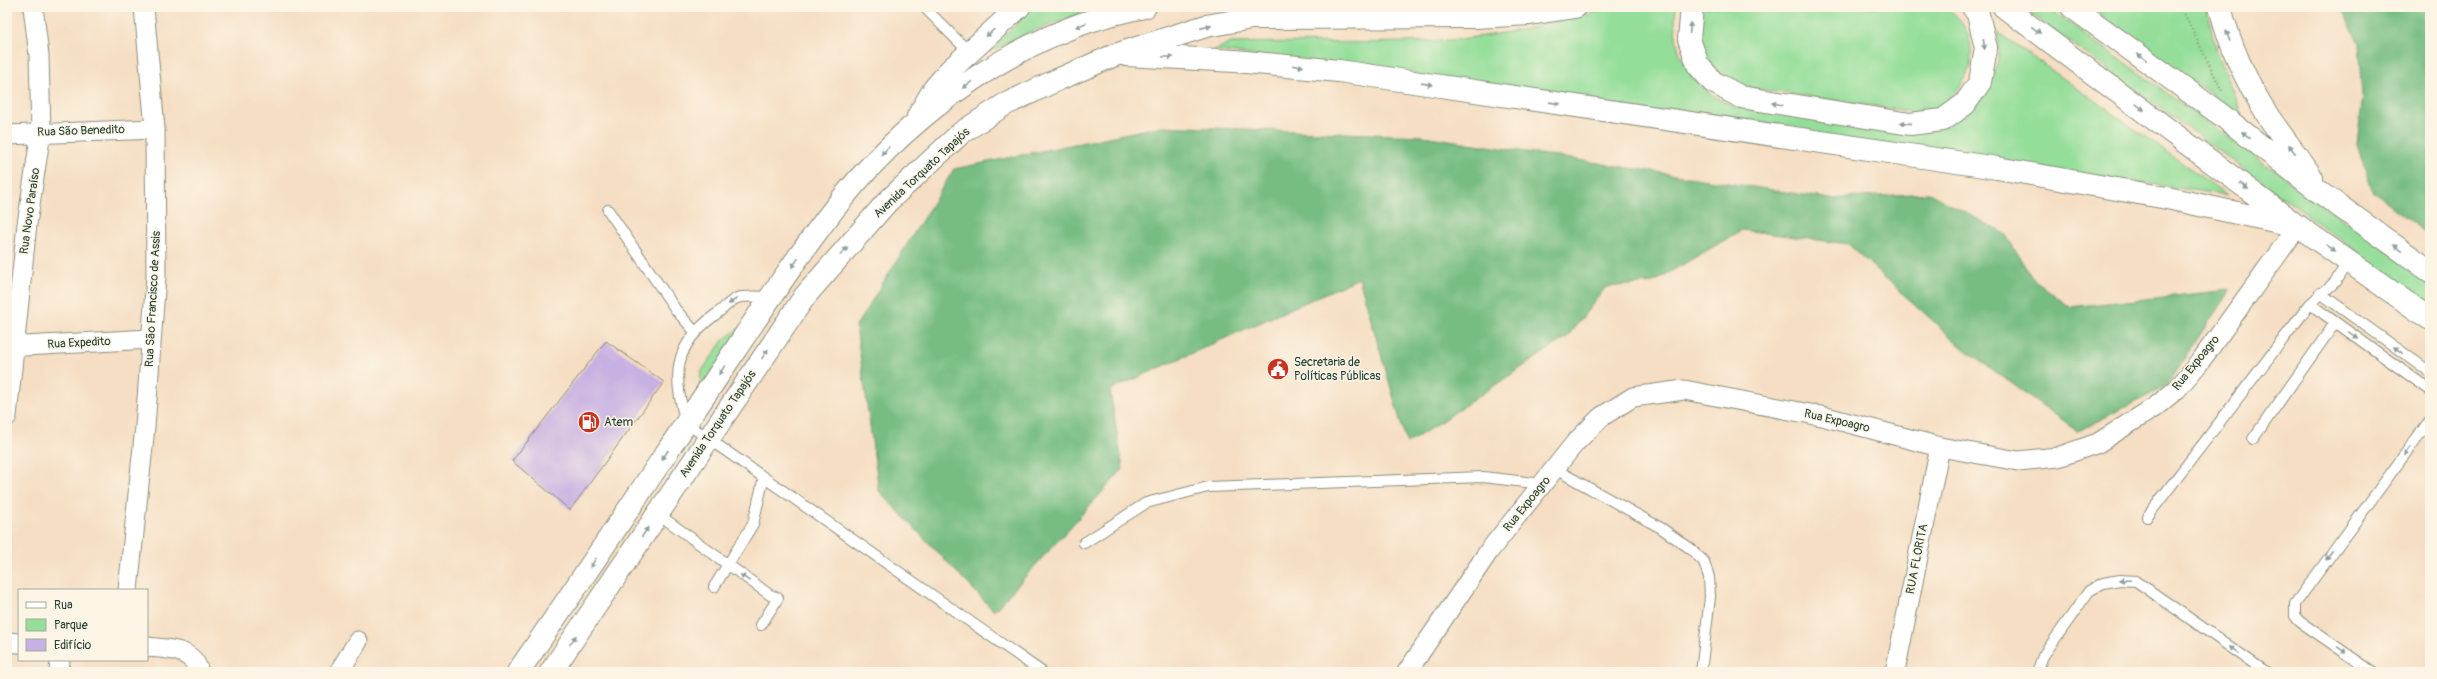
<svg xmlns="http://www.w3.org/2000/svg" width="2437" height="679" font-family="Pangolin,sans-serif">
<rect width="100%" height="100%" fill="#fcf5e5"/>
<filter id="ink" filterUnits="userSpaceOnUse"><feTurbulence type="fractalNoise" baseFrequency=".025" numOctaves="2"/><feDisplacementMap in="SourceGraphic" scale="8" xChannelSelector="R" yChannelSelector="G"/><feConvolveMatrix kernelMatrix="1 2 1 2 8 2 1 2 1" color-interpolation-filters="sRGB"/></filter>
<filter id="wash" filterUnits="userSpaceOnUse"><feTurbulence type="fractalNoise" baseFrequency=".012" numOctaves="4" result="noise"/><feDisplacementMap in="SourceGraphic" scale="16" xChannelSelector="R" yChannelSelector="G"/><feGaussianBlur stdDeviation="0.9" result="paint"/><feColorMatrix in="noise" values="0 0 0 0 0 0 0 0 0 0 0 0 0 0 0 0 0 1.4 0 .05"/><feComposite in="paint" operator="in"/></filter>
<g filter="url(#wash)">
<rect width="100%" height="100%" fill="#f5dec3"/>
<path fill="#94de9a" stroke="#5a8e67" d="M 1033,7 L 1099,7 L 1028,33 L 989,52 Z
M 1614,7 L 1676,7 C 1670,55 1691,90 1736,107 L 1908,133 L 1975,107 L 1990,85 L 1995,72 L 1998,59 L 1998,32 L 2227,195 L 1214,50 L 1231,43 C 1304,41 1377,45 1450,40 C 1506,35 1561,22 1614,7 Z
M 1700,7 L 1946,7 C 1991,40 1971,100 1921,113 L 1749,88 C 1727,81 1701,64 1699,38 C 1699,28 1700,17 1700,7 Z
M 2022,7 L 2047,7 L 2430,282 L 2430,305 Z
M 2089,7 L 2207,7 L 2214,44 L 2242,116 Z
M 765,310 L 698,403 L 701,372 L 724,339 Z"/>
<path fill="#77bd82" stroke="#4b7d5b" d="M 2341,7 L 2430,7 L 2430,236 L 2373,193 L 2357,145 L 2363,95 L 2359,44 Z
M 1162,126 L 1423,136 L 1830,199 L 1929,193 L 2005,234 L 2035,281 L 2070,307 L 2230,290 L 2165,387 L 2078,431 L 1964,349 L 1848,244 L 1742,230 L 1651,283 L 1606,287 L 1567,337 L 1407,444 L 1359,278 L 1110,390 L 1123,469 L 994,611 L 879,491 L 856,326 L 954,169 Z"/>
<g id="blocks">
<path fill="#c7b0e2" d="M 606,341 L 664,382 L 570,510 L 512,461 Z"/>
</g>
</g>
<g filter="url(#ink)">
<use href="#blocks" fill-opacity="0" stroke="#8a8e7c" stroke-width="1"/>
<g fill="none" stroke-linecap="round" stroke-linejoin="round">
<g stroke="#8a8e7c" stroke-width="12">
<path id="lane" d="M 924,7 L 969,52
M 608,210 L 676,310 L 696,333
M 2320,293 L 2430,372
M 771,297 C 761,297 746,295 737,298 C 730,301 722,310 715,315 C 672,347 673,375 686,423 L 1042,672
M 2310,304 L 2430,390
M 2253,439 L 2335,323
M 1555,469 L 1661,528 L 1691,549 L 1704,562 L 1709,577 L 1710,597 L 1701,672
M 658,514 L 770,595 L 778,598 L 761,625
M 2147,517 L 2310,304 L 2335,282 L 2349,260
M 1084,543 L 1146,503 L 1208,487 L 1483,477 L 1543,484
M 714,587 L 753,524 L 764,477
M 2037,672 L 2043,656 L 2089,591 L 2103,583 L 2120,580 L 2136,581 L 2266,672
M 2373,672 L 2299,621 L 2295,616 L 2295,604 L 2430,420"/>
</g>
<g stroke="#8a8e7c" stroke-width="21">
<path id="street" d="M 7,135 L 155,129
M 7,347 L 150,339
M 7,416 L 27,224 L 41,132 L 39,55 L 33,7
M 128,590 L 145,427 L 156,276 L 155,129 L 144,7
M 7,642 L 19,643
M 147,647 C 167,649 193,648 199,672
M 59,672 L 60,660
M 339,672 L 358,641
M 1407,672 L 1489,551 L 1575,443 L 1601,417 L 1633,397 L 1684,390 L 1826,417 L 1940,447 L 2018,461 L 2058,457 L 2098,443 L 2155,407 L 2177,389 L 2199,363 L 2298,226
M 1895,672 L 1940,447"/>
</g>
<g stroke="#8a8e7c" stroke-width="24">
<path id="primary" d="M 2321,193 L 2430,271
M 2298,226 L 2430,319"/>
</g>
<g stroke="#8a8e7c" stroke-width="24">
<path id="highway" d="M 1692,7 L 1689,39 L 1698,65 L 1713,82 L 1741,97 L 1910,124 L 1943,120 L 1965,104 L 1980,82 L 1986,48 L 1978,14 L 1973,7
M 2004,7 L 2292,222
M 2072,7 L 2220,114 L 2321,193
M 2220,7 C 2230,46 2246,82 2268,116 C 2282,137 2299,157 2312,178
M 1126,55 L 1235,61 L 1339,71 L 1997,168 L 2167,198 L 2298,226
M 918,116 L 934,89 L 950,70 L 1019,7
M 518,672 C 581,581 642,489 703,398 C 748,332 791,263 841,200 C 916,108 1027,28 1145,7
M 551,672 L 805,296 L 887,202 L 961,133 L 1004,105 L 1057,80 L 1115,55 L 1206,26 L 1252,18 L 1475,17 L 1530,14 L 1575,7"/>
</g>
<path stroke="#8a8e7c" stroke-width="2.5" stroke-dasharray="1 3" stroke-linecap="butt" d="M 2181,7 L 2222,91"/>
<use href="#lane" stroke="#fff" stroke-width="10"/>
<use href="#street" stroke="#fff" stroke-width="19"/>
<use href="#primary" stroke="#fff" stroke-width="22"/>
<use href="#highway" stroke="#fff" stroke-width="22"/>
</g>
<defs><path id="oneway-solid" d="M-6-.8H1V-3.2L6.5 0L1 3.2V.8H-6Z"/></defs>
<g fill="#8f9e9a">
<use href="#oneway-solid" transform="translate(1081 25) rotate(158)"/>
<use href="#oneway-solid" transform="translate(1206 27) rotate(-13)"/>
<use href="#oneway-solid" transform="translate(1690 28) rotate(-86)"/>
<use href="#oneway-solid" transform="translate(2036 30) rotate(36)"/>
<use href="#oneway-solid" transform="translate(990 33) rotate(138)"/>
<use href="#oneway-solid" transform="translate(2228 36) rotate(-109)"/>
<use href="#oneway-solid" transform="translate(1984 44) rotate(82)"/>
<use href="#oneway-solid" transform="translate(1168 57) rotate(3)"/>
<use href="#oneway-solid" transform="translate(2142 57) rotate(-144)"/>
<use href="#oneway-solid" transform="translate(1298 66) rotate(5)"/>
<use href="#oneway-solid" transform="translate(1427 84) rotate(8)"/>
<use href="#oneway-solid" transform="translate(967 85) rotate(144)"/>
<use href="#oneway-solid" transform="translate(1555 103) rotate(8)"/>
<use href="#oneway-solid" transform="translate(1777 104) rotate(-170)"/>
<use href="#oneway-solid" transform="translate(2140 107) rotate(37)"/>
<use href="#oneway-solid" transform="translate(1906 123) rotate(-174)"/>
<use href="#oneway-solid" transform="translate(2246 135) rotate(-142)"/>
<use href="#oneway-solid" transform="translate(2292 149) rotate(-127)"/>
<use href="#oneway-solid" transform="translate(885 151) rotate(132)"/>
<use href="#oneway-solid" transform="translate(2244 186) rotate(37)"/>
<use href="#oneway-solid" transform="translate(2331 248) rotate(34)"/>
<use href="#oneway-solid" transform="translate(2398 248) rotate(-144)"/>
<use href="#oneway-solid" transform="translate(844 251) rotate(-49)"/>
<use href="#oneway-solid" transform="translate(795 263) rotate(126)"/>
<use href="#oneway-solid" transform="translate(733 301) rotate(146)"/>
<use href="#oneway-solid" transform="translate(2353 335) rotate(35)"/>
<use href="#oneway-solid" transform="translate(2398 350) rotate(-144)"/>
<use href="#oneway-solid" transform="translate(765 354) rotate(-56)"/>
<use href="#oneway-solid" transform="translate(722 370) rotate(124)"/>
<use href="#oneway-solid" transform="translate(2407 451) rotate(127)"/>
<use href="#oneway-solid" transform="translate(665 455) rotate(124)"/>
<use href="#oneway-solid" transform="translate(645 532) rotate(-56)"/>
<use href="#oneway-solid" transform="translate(2329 555) rotate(127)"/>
<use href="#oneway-solid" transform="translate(593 563) rotate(124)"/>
<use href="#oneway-solid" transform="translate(745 578) rotate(-145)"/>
<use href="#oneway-solid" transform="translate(2125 580) rotate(-177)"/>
<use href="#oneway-solid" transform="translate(573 640) rotate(-56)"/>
<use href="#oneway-solid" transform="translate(2234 650) rotate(-145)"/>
<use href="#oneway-solid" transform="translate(2342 650) rotate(35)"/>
</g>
</g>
<defs>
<g id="civic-disc" transform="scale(1.15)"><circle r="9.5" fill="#c8321e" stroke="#fcf5e5"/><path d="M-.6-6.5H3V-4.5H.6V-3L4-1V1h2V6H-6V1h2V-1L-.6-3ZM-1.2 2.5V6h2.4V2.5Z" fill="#fff"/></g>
<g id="fuel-disc" transform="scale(1.15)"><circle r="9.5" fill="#c8321e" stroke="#fcf5e5"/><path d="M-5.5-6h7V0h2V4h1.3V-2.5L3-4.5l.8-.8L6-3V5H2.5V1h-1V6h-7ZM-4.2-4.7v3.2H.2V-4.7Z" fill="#fff"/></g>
</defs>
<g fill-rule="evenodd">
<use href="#civic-disc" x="1278" y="369"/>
<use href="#fuel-disc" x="589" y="422"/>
</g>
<g text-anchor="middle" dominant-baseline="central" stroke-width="3" stroke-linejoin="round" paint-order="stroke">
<g font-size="12" fill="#1f3d34" stroke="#fcf5e5">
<text transform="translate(81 131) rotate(-2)">Rua São Benedito</text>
<text transform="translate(922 173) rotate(-43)">Avenida Torquato Tapajós</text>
<text transform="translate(30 211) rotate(-82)">Rua Novo Paraíso</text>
<text transform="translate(153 299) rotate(-87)">Rua São Francisco de Assis</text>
<text transform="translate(79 343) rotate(-3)">Rua Expedito</text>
<text transform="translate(2196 363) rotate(-51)">Rua Expoagro</text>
<text transform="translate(1837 421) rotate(13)">Rua Expoagro</text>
<text transform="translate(718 424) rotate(-56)">Avenida Torquato Tapajós</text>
<text transform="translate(1527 504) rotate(-51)">Rua Expoagro</text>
<text transform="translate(1917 559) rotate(-79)">RUA FLORITA</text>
</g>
<g font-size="12" fill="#1f3d34" stroke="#fcf5e5" text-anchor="start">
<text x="1294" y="362">Secretaria de<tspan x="1294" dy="14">Políticas Públicas</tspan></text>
<text x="604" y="422">Atem</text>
</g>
</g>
<rect width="2437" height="679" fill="none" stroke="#fcf5e5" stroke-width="24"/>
<rect x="18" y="589" width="130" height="72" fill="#fcf5e5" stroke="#a4ab9e"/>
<rect x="26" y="602" width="20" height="6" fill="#ffffff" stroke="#a4ab9e"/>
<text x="54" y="609" font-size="12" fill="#1f3d34">Rua</text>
<rect x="26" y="619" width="20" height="12" fill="#94de9a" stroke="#a4ab9e"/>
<text x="54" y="629" font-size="12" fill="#1f3d34">Parque</text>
<rect x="26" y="639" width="20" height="12" fill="#c7b0e2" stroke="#a4ab9e"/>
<text x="54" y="649" font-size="12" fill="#1f3d34">Edifício</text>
</svg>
